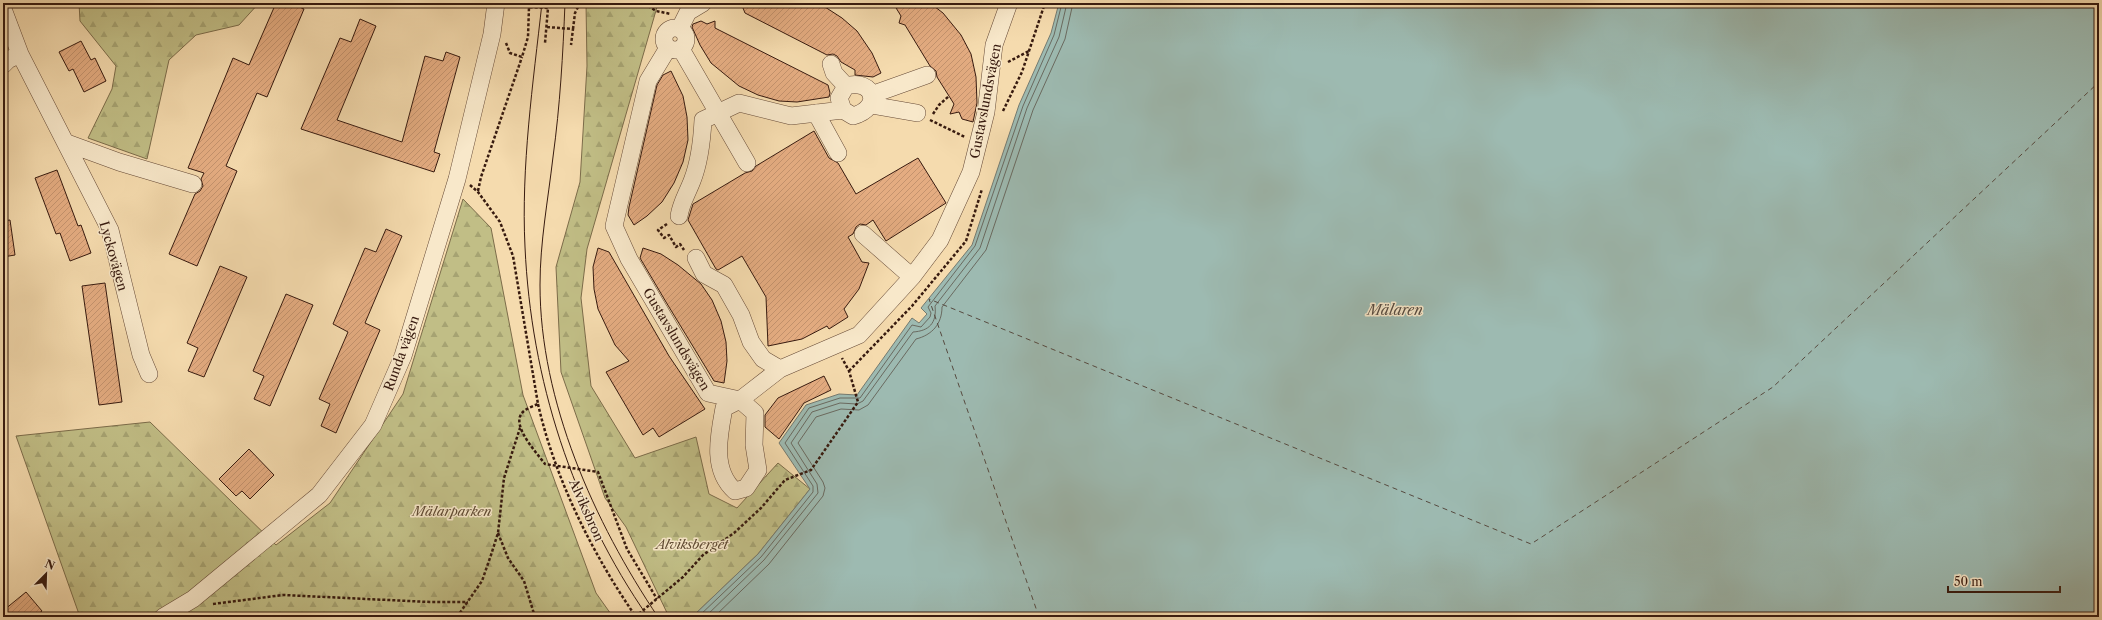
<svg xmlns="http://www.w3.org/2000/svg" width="2102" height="620" font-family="'Libre Caslon Text',serif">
<defs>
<pattern id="forest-firs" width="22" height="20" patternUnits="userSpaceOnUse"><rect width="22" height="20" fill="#c1be86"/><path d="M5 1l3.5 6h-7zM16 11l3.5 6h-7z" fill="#a6a372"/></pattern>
<pattern id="building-hatch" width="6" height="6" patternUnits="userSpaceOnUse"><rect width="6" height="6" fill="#e4ac81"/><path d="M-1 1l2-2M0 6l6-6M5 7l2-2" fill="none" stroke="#c4936e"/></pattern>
</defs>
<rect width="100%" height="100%" fill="#f5dbae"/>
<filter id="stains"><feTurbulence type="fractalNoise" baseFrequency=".005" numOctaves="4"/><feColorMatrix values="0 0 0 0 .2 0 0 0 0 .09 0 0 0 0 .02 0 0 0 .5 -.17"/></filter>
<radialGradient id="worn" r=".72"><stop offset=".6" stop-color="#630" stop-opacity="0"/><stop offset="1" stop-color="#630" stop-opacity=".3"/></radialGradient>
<path fill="url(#forest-firs)" stroke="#7c6c4a" d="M 79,3 L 259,3 L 239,25 L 196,35 L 169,60 L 147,159 L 88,138 L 112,89 L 116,66 L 80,21 Z
M 586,3 L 668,3 L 657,7 L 587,249 L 581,298 L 591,386 L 635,458 L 696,437 L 709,494 L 737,508 L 778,463 L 810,489 L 758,554 L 692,617 L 669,617 L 626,527 L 605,498 L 561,372 L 556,267 L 580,182 L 587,66 Z
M 463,199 L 491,228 L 523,395 L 596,593 L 613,617 L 80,617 L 16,436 L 150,422 L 276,545 L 330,503 L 403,394 Z"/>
<path fill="#9dbab1" stroke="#747a70" d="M 1059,3 L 2099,3 L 2099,617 L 692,617 L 758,554 L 810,489 L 779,443 L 806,405 L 839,394 L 857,395 L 912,318 L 919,323 L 927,314 L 921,308 L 972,245 L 1019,105 L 1051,33 Z"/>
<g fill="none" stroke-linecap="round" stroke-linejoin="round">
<path stroke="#6a6a60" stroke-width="1" d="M 698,617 L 761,557 L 813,492 L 813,486 L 785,443 L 809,408 L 840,398 L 860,398 L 912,325 L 921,327 L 930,317 L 931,313 L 928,307 L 975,246 L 1023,106 L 1054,35 L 1062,3
M 705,617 L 764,560 L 818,493 L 817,484 L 791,443 L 812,412 L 840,403 L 857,404 L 863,401 L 913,332 C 929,331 937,323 935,306 L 980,248 L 1027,108 L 1059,37 L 1067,3
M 714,617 L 769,564 L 823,496 L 825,488 L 823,482 L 798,443 L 816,417 L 841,409 L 859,410 L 868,405 L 916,339 C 932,335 942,324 942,307 L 986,250 L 1033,110 L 1065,39 L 1073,3"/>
<path stroke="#564a40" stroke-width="1" stroke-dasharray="5 4" stroke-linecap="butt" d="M 1039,617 L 929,299 L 1531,544 L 1773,387 L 2099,82"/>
</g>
<path fill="url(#building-hatch)" stroke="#371a0f" d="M 276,3 L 290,3 L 304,9 L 267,97 L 257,93 L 226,166 L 237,171 L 197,266 L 169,254 L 195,194 L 200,191 L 203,186 L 201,179 L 204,173 L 188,168 L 233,58 L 249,65 Z
M 741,3 L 814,3 L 825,7 L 842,18 L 857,31 L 872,53 L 881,73 L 873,77 L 855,75 L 855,70 L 841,62 L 837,56 L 833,54 L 827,55 L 745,13 Z
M 893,3 L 930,3 L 943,13 L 961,35 L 971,54 L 976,77 L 977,103 L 973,122 L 962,119 L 959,112 L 950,114 L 954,104 L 937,77 L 936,71 L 930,66 L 905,25 L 899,23 L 901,16 Z
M 360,19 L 376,26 L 337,120 L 402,142 L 425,56 L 443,61 L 446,52 L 460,57 L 434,152 L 440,154 L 434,172 L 301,129 L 340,38 L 351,42 Z
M 701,21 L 707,24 L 715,21 L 715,28 L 828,85 L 830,93 L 829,97 L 797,102 L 779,101 L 758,95 L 739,86 L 711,63 L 700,45 L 692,27 L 693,24 Z
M 81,41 L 91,60 L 95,58 L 106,81 L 84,92 L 73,69 L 69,71 L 59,52 Z
M 671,71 L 683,96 L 687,117 L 688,140 L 683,162 L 674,183 L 662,202 L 647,216 L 634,225 L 628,215 L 629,207 L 657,85 L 663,75 Z
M 814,131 L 829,158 L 838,163 L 856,194 L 918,158 L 946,203 L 886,241 L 873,220 L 866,225 L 860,224 L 856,227 L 853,234 L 848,237 L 862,262 L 869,263 L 859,289 L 844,309 L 848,317 L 829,329 L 827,326 L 802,339 L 768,346 L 766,297 L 742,256 L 718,270 L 716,269 L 688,220 L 693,204 L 745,173 L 752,171 L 756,166 Z
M 57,170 L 78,226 L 81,225 L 91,253 L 70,261 L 60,233 L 56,234 L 35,178 Z
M 10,220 L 15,255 L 3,257 L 3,221 Z
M 386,229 L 402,236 L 365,323 L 380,330 L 336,433 L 321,426 L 330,404 L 319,399 L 348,332 L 333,324 L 365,248 L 376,252 Z
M 598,248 L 609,252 L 669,356 L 705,409 L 659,437 L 653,428 L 643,435 L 606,372 L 629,361 L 615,345 L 598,309 L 594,289 L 593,267 Z
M 643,248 L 661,254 L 678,265 L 701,284 L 712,300 L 721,321 L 726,342 L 727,361 L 724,383 L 714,381 L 666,302 L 640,258 Z
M 220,266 L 247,277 L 204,377 L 188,371 L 198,348 L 187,343 Z
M 105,283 L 122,402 L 99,405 L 82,286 Z
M 286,294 L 313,305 L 270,406 L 254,399 L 264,376 L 253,371 Z
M 824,376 L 831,390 L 804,403 L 779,439 L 765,427 L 765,415 L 778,398 Z
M 249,449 L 274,475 L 250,499 L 242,491 L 236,496 L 219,479 Z
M 26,592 L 42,611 L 34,617 L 10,617 L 4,610 Z"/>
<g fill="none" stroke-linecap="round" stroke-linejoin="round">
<g stroke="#664a37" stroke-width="18">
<path id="minor" d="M 3,9 L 20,54 L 8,60 L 3,65
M664 39a11 11 0 1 1 22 0a11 11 0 1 1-22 0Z
M 680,28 L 688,12 L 703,3
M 668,48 L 648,81 L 614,226 L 629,259 L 708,393 L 740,400 L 780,369 L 859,335 L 912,277 L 940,240 L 971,172 L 986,112 L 994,45 L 1009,3
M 681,49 L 747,163
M 20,54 L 110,230 L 141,355 L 149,374
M 831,64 L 834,73 L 846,86
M 871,95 L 927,75
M 871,105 L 917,113
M 816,113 L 838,153
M 67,143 L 119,162 L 193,184
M 679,216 C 681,203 687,194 692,181 C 700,161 702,140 703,120 L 739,103 L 791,116 L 843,110 L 853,116 C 883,108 874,78 846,86 L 839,98 L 843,110
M 863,234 L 912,277
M 696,258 L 704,274 L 724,285 L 741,315 L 751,342 L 763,359 L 780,369
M 740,400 L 755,413 L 754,445 L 758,470 L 746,488 L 735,491 C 711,470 719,435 724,408 Z
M 163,617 L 193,599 L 319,495 L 373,425 L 403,356 L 457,179 L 492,34 L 496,3"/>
</g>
<path stroke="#371a0f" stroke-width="2.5" stroke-dasharray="3 2" stroke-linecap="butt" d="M 644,3 L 656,11 L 671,14
M 547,27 L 573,29 L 571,45
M 573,29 L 575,13 L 580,3
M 506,43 L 510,53 L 522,57 L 528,37 L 529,7 L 548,8 L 545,43
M 1008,62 L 1029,51
M 1003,111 L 1022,72 L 1045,3
M 933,114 L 939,105 L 949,96
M 930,120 L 965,137
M 470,185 L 478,192 L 500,222 L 513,256 L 538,404 C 533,406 525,409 522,413 C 511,426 537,453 545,464 L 598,472 L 627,549 L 657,599
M 478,191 L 481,177 L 522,57
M 667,224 L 658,230 L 664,238 L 669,235 L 676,247 L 680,244 L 684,250
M 849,371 L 912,306 L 966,241 L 982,189
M 498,533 L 508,558 L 524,581 L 535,617
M 213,604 L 283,595 L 430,602 L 468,602
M 457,617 L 482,581 L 491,555 L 498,533 L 504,478 L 520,428
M 635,617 L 683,577 L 703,555 L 734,533 L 761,508 L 785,480 L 811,470 L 858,402 L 849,371 L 842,358"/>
<use href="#minor" stroke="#f8e8ca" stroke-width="17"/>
<path stroke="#371a0f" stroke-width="1" d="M 542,3 C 533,84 521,166 525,247 C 531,379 572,508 648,617
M 565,3 C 563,54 560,106 553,157 C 548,200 540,242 540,285 C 540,401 594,522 658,617"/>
<path stroke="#371a0f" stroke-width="2.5" stroke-dasharray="3 2" stroke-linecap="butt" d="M 538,404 C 555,479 592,553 636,617"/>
</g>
<g text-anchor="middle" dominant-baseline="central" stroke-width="3" stroke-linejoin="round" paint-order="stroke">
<g font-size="13" fill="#371a0f" stroke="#f8e8ca">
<text transform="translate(985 101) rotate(-79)">Gustavslundsvägen</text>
<text transform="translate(114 256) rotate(74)">Lyckovägen</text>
<text transform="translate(677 339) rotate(59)">Gustavslundsvägen</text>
<text transform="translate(401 353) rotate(-70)">Runda vägen</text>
<text transform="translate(587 510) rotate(66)">Alviksbron</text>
</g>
<g font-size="13" font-style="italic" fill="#604b33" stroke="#f8e8ca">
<text x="452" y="511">Mälarparken</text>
<text x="692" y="544">Alviksberget</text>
</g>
<g font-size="14" font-style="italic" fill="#564a40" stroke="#f8e8ca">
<text x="1395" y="310">Mälaren</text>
</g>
</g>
<rect width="2102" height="620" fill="none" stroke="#f5dbae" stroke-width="16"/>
<rect x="4" y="4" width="2094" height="612" fill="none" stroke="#371a0f" stroke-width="2"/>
<rect x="8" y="8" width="2086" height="604" fill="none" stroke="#371a0f"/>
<g transform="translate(46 574) rotate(23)" stroke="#f8e8ca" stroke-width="3" paint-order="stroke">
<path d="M0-3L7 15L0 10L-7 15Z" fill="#371a0f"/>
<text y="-6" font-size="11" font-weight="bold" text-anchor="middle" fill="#371a0f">N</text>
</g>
<path d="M1948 586v6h112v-6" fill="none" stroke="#371a0f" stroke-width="2"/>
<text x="1954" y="586" font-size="12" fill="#371a0f" stroke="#f8e8ca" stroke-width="3" paint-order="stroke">50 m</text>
<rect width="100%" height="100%" filter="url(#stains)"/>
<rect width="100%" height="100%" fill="url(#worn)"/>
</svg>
